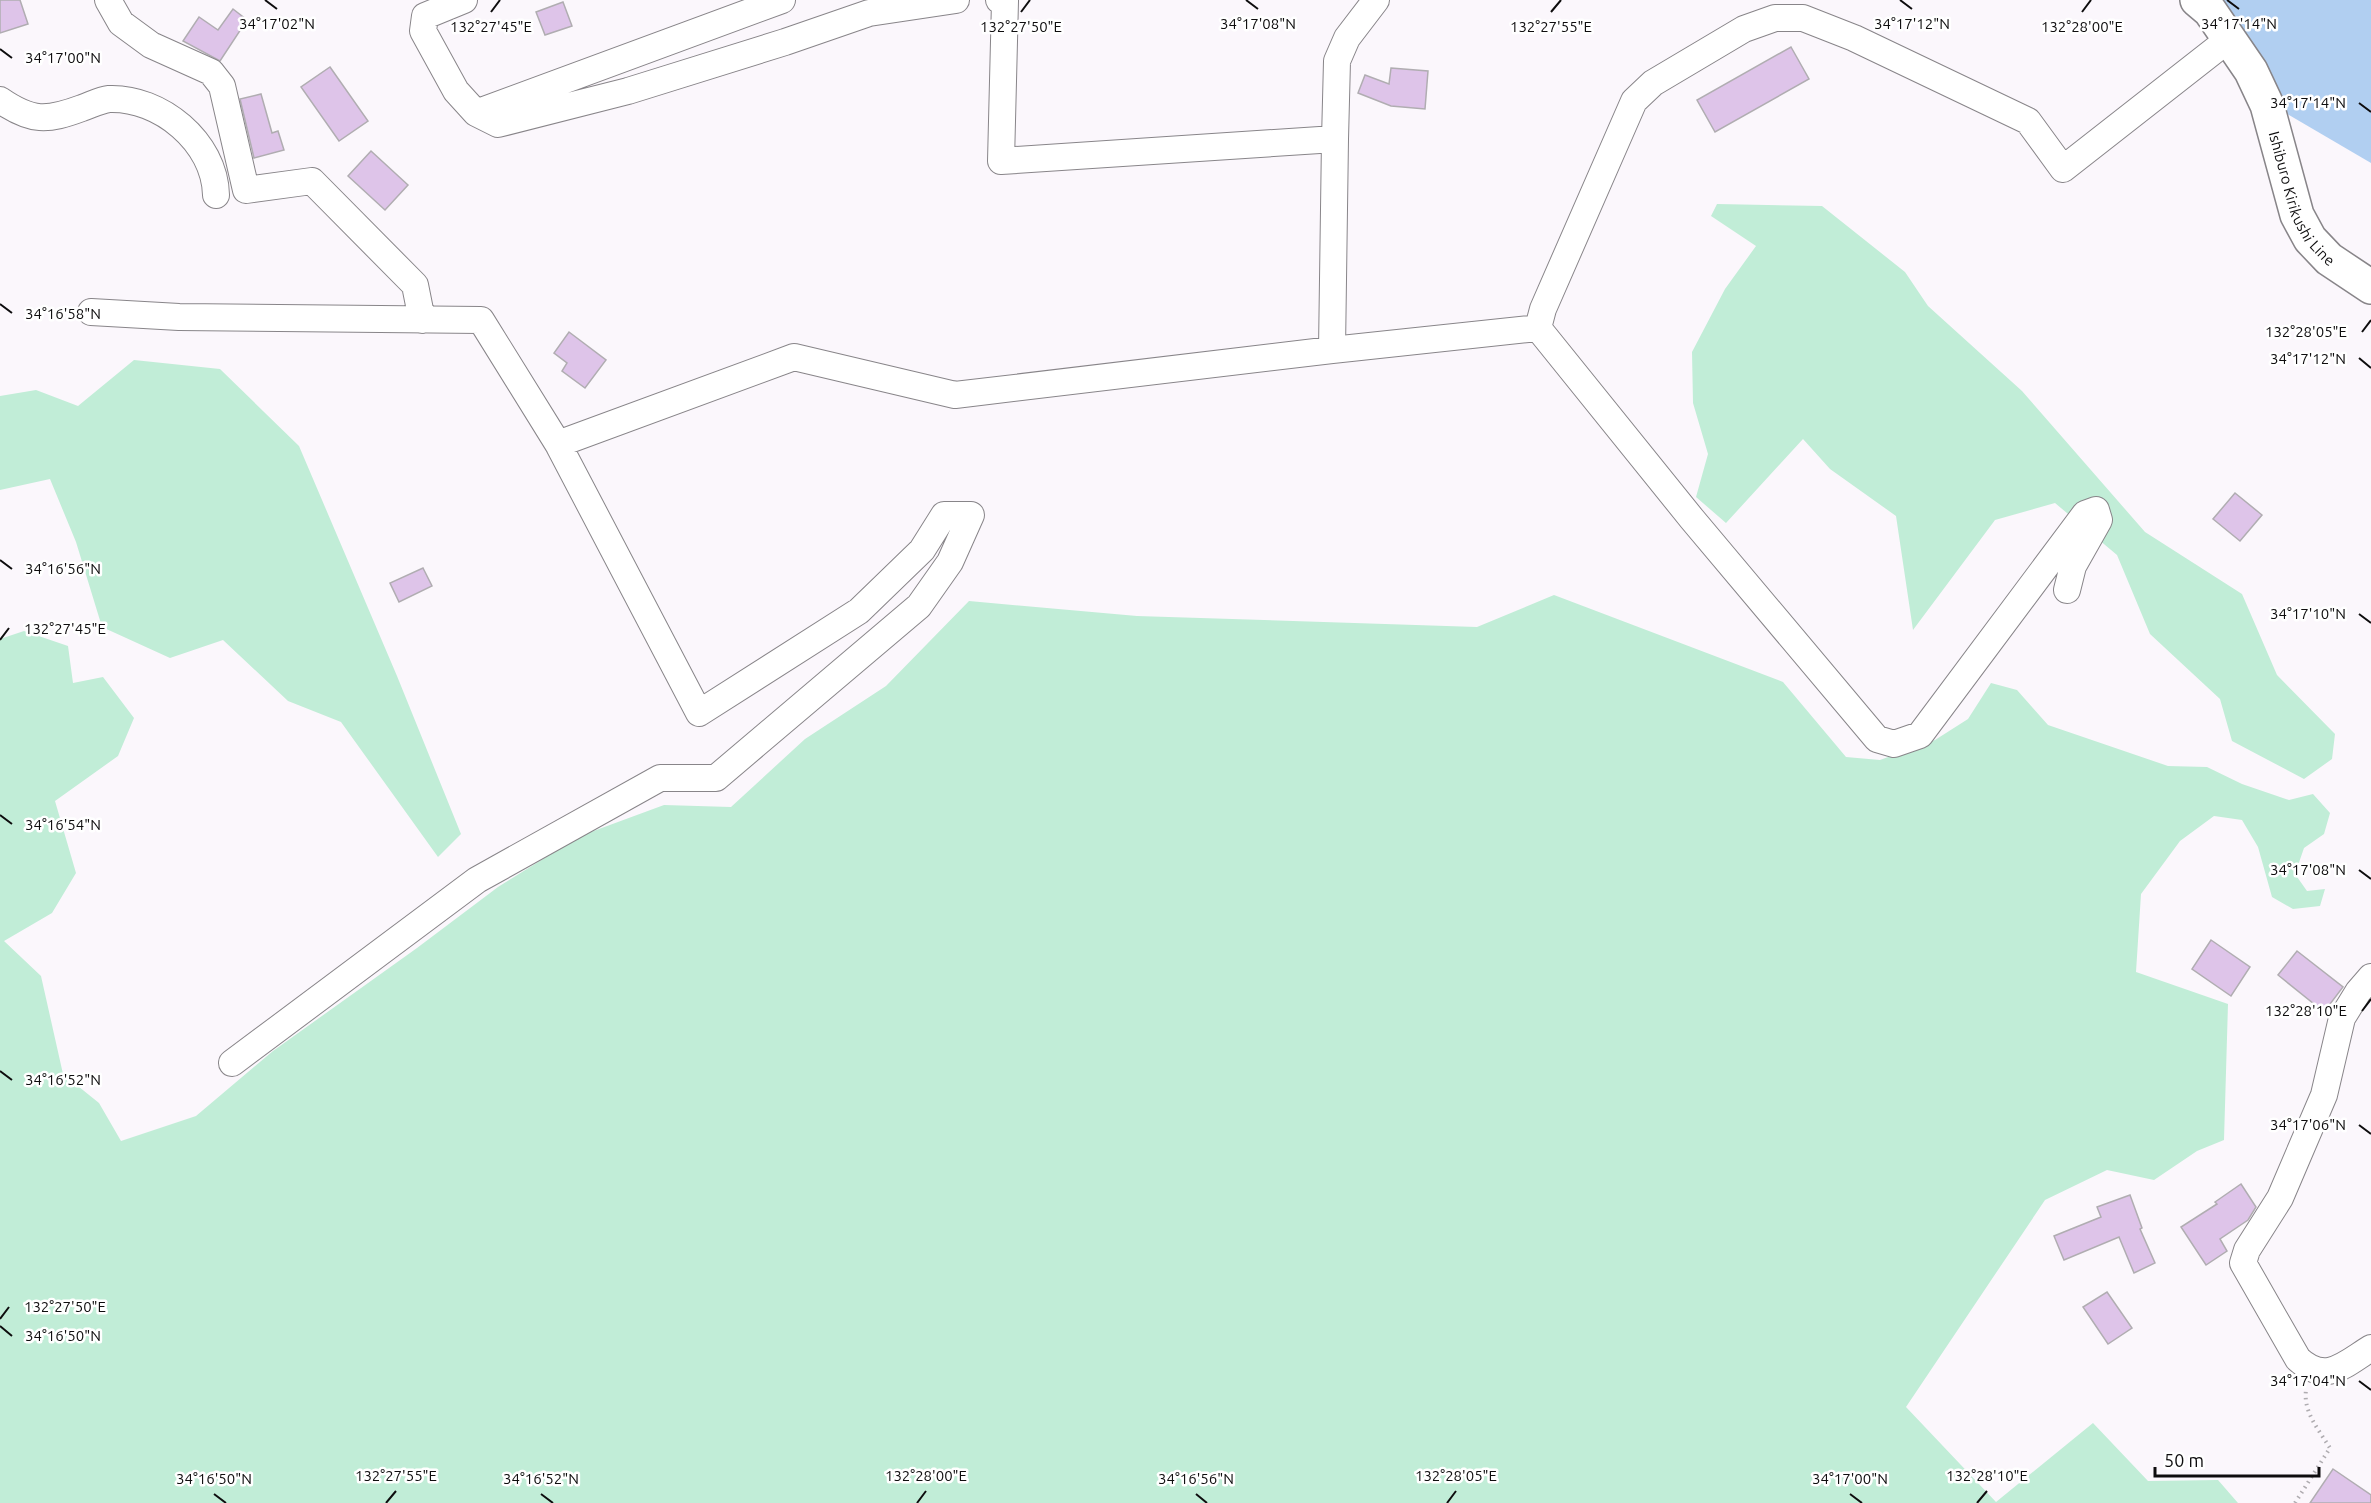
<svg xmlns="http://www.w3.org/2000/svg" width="2371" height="1503" font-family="Ubuntu,sans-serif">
<rect width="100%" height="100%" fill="#fbf7fc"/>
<path fill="#c1edd7" d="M 1717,204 L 1822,206 L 1905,272 L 1928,306 L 2022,391 L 2145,532 L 2242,594 L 2277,675 L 2335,734 L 2332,759 L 2304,779 L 2232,741 L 2220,699 L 2150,634 L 2117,555 L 2055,503 L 1995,520 L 1913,630 L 1896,516 L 1830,469 L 1803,439 L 1726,523 L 1696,497 L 1708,454 L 1693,403 L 1692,352 L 1725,289 L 1756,246 L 1711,216 Z
M 134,360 L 220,369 L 299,446 L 397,676 L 461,834 L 438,857 L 341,722 L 288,701 L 223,640 L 170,658 L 102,627 L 76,542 L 50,479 L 0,490 L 0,396 L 36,390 L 78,406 Z
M 1554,595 L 1783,682 L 1846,757 L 1880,760 L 1935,740 L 1968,719 L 1991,683 L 2017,690 L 2048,725 L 2168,766 L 2207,767 L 2242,784 L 2289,800 L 2313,794 L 2330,813 L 2324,834 L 2304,848 L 2295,874 L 2307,891 L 2325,889 L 2320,906 L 2293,909 L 2272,897 L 2258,847 L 2242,820 L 2214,816 L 2180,841 L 2141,894 L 2136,972 L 2228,1004 L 2224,1140 L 2197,1151 L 2154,1180 L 2107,1170 L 2045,1200 L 1906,1407 L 1996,1502 L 2093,1423 L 2148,1481 L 2218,1480 L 2238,1503 L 0,1503 L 0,639 L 24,631 L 68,646 L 73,683 L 103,677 L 134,718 L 118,756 L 55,801 L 76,873 L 52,913 L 4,941 L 41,976 L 63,1074 L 99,1103 L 121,1141 L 196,1116 L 273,1051 L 417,948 L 498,887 L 580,836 L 664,805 L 731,807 L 805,739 L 886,686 L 969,601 L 1137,616 L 1477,627 Z"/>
<path fill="#b1cff1" d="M 2215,0 L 2371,0 L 2371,163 L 2284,112 Z"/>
<path fill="#dec4e9" stroke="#b0adb1" stroke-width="1.5" d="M 0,0 L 20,0 L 28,24 L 0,33 Z
M 563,2 L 572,26 L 545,35 L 536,12 Z
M 233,9 L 247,20 L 220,61 L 183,41 L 199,17 L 218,30 Z
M 1791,47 L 1809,79 L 1715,132 L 1697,100 Z
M 330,67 L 368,121 L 339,141 L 301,87 Z
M 1391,68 L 1428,71 L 1425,109 L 1391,106 L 1358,93 L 1365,75 L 1389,84 Z
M 261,94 L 272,133 L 278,131 L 284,150 L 254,158 L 240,99 Z
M 371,151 L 408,185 L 385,210 L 348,176 Z
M 569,332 L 606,360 L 585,388 L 562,371 L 567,363 L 554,353 Z
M 2235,493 L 2262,515 L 2240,541 L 2213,519 Z
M 423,568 L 432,586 L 399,602 L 390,583 Z
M 2211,940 L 2250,967 L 2231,996 L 2192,969 Z
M 2297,951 L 2343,987 L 2324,1012 L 2278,975 Z
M 2241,1184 L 2256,1207 L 2248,1220 L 2220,1239 L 2227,1251 L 2206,1265 L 2181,1227 L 2217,1204 L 2215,1202 Z
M 2130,1195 L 2142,1228 L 2140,1229 L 2155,1263 L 2134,1273 L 2119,1237 L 2064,1260 L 2054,1236 L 2101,1217 L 2097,1207 Z
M 2107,1292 L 2132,1328 L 2108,1344 L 2083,1307 Z
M 2333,1469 L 2371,1495 L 2371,1503 L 2310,1503 Z"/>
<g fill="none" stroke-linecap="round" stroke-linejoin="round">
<g stroke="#888589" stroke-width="28">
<path id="minor" d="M 108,0 L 121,23 L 151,45 L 211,72 L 222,86 L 246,190 L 312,181 L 415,285 L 422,320
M 464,0 L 425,16 L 423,31 L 456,91 L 476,113 L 498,124 L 628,91 L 785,42 L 869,13 L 956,0
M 999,0 L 1005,1 L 1001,161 L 1335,139 L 1332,350
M 0,100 C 32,122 47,121 82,108 C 91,105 100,100 109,99 C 160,97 215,142 216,195
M 476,113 L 782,0
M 1335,139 L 1337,61 L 1347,38 L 1376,0
M 91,312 L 179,317 L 481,320 L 558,444 L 699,713 L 859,611 L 922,550 L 944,515 L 971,515 L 950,562 L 919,606 L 716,778 L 660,778 L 477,880 L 232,1063
M 1538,328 L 1543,309 L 1634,101 L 1653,83 L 1744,29 L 1775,18 L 1803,18 L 1854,38 L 2028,121 L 2063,169 L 2229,39
M 1538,328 L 1692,519 L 1877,739 L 1894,744 L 1920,735 L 2085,514 L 2096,510 L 2099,520 L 2073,566 L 2067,590
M 558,444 L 794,357 L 955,395 L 1332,350 L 1538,328
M 2371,977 L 2358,992 L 2342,1018 L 2324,1095 L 2280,1198 L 2247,1250 L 2243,1263 L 2298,1359 C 2326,1385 2345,1364 2371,1348"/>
</g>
<g stroke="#888589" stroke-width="36">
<g id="secondary">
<path id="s1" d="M 2197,0 L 2210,11 L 2251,71 L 2267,105 L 2297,215 L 2310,239 L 2329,259 L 2371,287"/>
</g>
</g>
<path stroke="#afacb0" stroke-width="4" stroke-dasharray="1.5 4.5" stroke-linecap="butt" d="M 2295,1503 L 2330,1448 C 2319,1430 2303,1412 2306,1390"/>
<use href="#minor" stroke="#fff" stroke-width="26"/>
<use href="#secondary" stroke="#fff" stroke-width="33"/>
</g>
<path fill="none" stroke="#0e0d0e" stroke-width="2" d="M 265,0 L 277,9M 1246,0 L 1258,9M 1900,0 L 1912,9M 2227,0 L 2239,9M 491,12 L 500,0M 1021,12 L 1030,0M 1551,12 L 1561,0M 2082,12 L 2091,0M 0,49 L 12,58M 2359,103 L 2371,112M 0,304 L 12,313M 2362,332 L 2371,320M 2359,358 L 2371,368M 0,560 L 12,569M 2359,614 L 2371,623M 0,640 L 9,628M 0,815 L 12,824M 2359,870 L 2371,879M 2362,1011 L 2371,999M 0,1071 L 12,1080M 2359,1125 L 2371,1134M 0,1319 L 9,1307M 0,1326 L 12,1336M 2359,1381 L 2371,1390M 214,1494 L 226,1503M 541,1494 L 553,1503M 1196,1494 L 1207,1503M 1850,1494 L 1862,1503M 386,1503 L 396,1491M 917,1503 L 926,1491M 1447,1503 L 1456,1491M 1977,1503 L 1987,1491"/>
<g text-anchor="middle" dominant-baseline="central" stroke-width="5" stroke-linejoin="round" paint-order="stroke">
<g font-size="15" fill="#0e0d0e" stroke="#fff">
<text stroke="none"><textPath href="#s1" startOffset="228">Ishiburo Kirikushi Line</textPath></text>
</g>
</g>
<g font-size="15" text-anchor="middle" fill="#0e0d0e" stroke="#fff" stroke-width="5" stroke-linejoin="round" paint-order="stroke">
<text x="2239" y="29">34°17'14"N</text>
<text x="277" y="29">34°17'02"N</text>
<text x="1258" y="29">34°17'08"N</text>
<text x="1912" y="29">34°17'12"N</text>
<text x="1021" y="32">132°27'50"E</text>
<text x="1551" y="32">132°27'55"E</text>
<text x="2082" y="32">132°28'00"E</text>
<text x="491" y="32">132°27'45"E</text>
<text x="63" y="63">34°17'00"N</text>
<text x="2308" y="108">34°17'14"N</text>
<text x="63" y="319">34°16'58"N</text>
<text x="2306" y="337">132°28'05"E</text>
<text x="2308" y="364">34°17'12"N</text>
<text x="63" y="574">34°16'56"N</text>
<text x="2308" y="619">34°17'10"N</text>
<text x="65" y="634">132°27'45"E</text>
<text x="63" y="830">34°16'54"N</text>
<text x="2308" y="875">34°17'08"N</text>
<text x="2306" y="1016">132°28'10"E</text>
<text x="63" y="1085">34°16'52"N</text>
<text x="2308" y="1130">34°17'06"N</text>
<text x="65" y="1312">132°27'50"E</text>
<text x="63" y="1341">34°16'50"N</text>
<text x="2308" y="1386">34°17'04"N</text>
<text x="396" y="1481">132°27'55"E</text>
<text x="926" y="1481">132°28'00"E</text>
<text x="1456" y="1481">132°28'05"E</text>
<text x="1987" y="1481">132°28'10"E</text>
<text x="214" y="1484">34°16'50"N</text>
<text x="541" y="1484">34°16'52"N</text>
<text x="1196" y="1484">34°16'56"N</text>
<text x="1850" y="1484">34°17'00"N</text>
</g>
<path d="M2155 1467v9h164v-9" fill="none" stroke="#0e0d0e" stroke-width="3"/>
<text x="2164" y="1467" font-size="18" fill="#0e0d0e" stroke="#ffffff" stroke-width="4.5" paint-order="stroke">50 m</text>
</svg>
